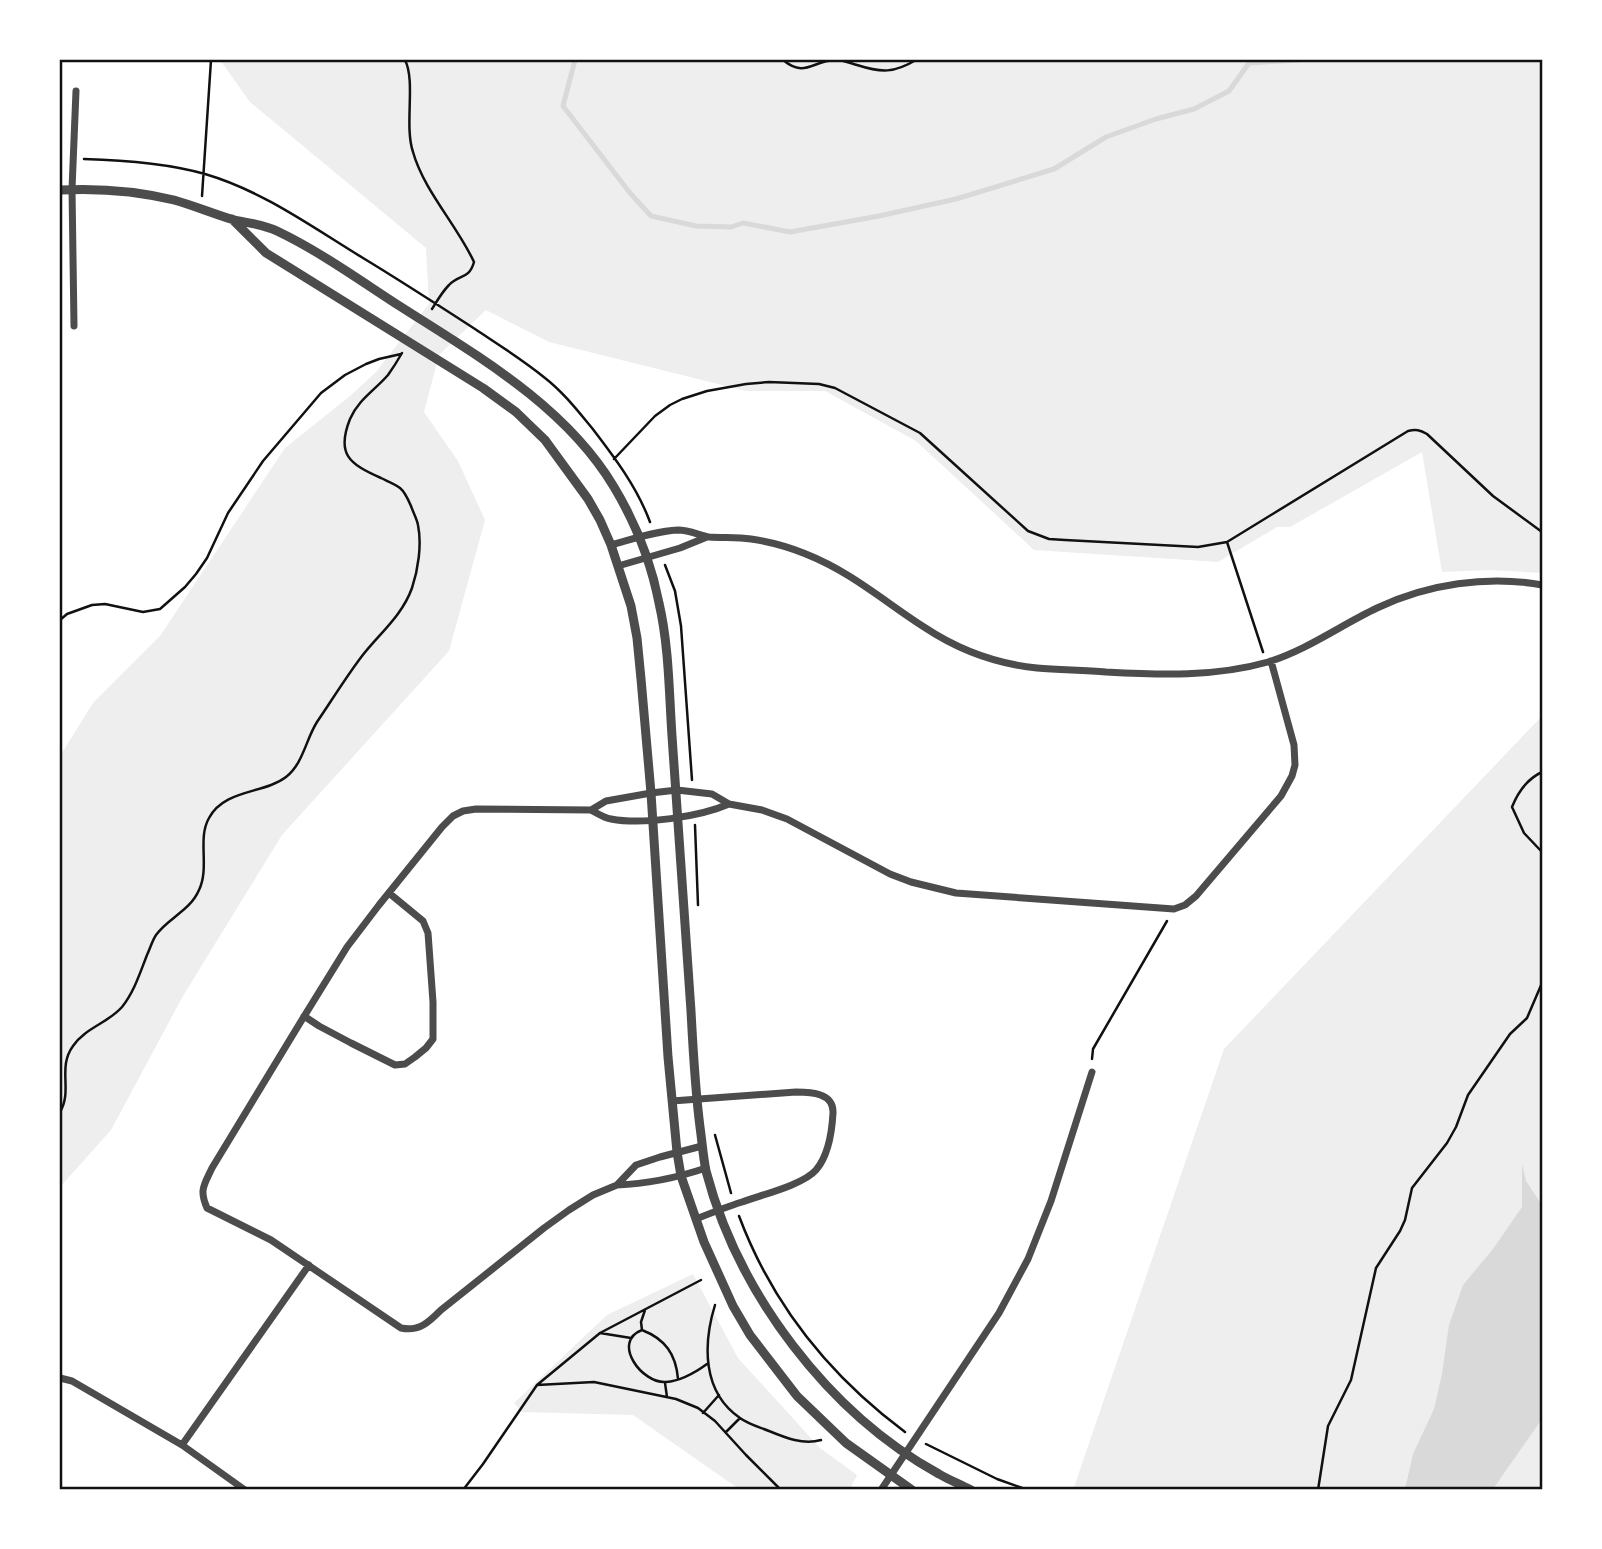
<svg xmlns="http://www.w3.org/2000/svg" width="1602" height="1549" font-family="'Noto Serif',serif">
<rect width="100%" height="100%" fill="#fff"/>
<path fill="#eee" d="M 220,60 L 1542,60 L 1542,573 L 1490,570 L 1442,572 L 1422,452 L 1290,527 L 1277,527 L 1218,562 L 1034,550 L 916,441 L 825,391 L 746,391 L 549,342 L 486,310 L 439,355 L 424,412 L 458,461 L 485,520 L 449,651 L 282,835 L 183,996 L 111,1130 L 60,1187 L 60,756 L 93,703 L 160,636 L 285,448 L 350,396 L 376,372 L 429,304 L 426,248 L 250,102 Z
M 1542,716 L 1542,1489 L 1073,1490 L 1224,1049 Z
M 693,1274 L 738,1358 L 820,1448 L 857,1475 L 850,1489 L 739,1489 L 633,1415 L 522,1412 L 514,1403 L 607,1315 Z"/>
<path fill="#d9d9d9" d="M 1522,1164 L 1526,1181 L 1542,1205 L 1542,1419 L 1493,1489 L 1405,1489 L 1413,1454 L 1434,1409 L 1442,1374 L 1449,1325 L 1463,1285 L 1493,1249 L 1522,1207 Z"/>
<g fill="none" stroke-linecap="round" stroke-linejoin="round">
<path stroke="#d9d9d9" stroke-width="5" d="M 575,60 L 563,106 L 630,193 L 651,216 L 696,226 L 731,227 L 743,223 L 790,232 L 879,216 L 956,199 L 1054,169 L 1106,137 L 1156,119 L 1194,109 L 1229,91 L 1249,63 L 1298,60"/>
<path stroke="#111" stroke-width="2.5" d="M 405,60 C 416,82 404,125 413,152 C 424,191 457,225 474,262 C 469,280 459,274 449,285 C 442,292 437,301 432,309
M 783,60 C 805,78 812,61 835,60 C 843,60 850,63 857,65 C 882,73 894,73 916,60
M 962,60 L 984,60
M 84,159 C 124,160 166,163 205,174 C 263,191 312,227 363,258 C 401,281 438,305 475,329 C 499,345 523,360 545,378 C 563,392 577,410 592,428 C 615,458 637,487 650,522
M 202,196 L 211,60
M 614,459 L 655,416 L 670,405 L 682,399 L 707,391 L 746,384 L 769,382 L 819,384 L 835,388 L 920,433 L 1028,531 L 1049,539 L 1065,540 L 1198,547 L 1227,542 L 1408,431 C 1416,429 1420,430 1427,434 L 1493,496 L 1542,532
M 1227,542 L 1263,652
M 665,565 L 675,591 L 681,626 L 692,780
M 60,620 L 67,614 L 92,605 L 105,604 L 143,612 L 160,609 L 185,587 L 196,574 L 207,558 L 228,513 L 263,461 L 321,393 L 345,375 L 366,364 L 379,359 L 401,354
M 1542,772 C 1527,779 1518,792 1512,807 L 1524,833 L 1542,852
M 695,825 L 698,905
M 1092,1059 L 1093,1049 L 1167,921
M 60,1112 C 73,1090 57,1068 73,1046 C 85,1028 108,1023 122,1007 C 134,992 140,973 147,955 C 150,949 152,941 156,935 C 168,918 190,911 199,890 C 210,867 197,839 209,818 C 224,789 264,794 286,777 C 303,764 306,739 317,722 C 332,700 346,677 362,656 C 379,634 402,616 412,588 C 418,570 422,545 418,525 C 417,519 413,512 411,506 C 408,499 405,492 400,488 C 395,484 387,481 381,478 C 349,464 336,454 350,419 C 358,400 375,390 388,375 C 393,368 398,360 402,353
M 715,1135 L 731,1193
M 739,1216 C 772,1304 830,1376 905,1432
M 715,1305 C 703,1344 702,1392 740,1418 C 748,1424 759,1427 769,1431 C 786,1438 803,1445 821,1440
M 642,1330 L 641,1322 L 645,1310
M 600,1333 L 631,1338
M 678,1379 C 676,1354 665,1339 642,1330 C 611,1342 642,1384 666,1382 C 680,1381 696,1372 707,1364
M 665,1383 L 667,1397
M 537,1385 L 594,1382 L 676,1399 L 698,1408 L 715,1421 L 746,1455 L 781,1490
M 703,1413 L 719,1395
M 726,1432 L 740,1418
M 926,1444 L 997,1479 L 1028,1490
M 463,1490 L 483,1464 L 537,1385 L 600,1333 L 701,1280
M 1318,1490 L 1328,1426 L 1351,1380 L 1376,1268 L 1400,1231 L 1405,1220 L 1412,1188 L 1447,1143 L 1456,1127 L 1468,1095 L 1510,1034 L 1527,1018 L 1542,983"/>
<path stroke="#4c4c4c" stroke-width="7" d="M 74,326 L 72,189 L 76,91
M 611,545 C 633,539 656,531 678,530 C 689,530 699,535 709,537 C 723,538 737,537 751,539 C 786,544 820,558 849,576 C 875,592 899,611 924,627 C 957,649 997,664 1037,668 C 1060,670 1083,670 1106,672 C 1161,675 1215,677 1268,662 C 1307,650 1341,625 1377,608 C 1427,584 1488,575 1542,585
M 618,566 L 680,548 L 707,537
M 591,810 C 597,813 604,818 611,819 C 643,825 699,817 729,804
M 304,1016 L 319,1026 L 351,1043 L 395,1065 L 405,1064 L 415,1057 L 426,1048 L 433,1039 L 433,1002 L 428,933 L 423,921 L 389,893
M 672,1101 L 796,1092 C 811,1092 834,1093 833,1113 C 832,1131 828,1156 816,1170 C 803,1185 761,1195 742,1202 C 726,1207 711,1213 696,1219
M 702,1146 L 660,1157 L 636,1165 L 617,1185 C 648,1184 676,1178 706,1168
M 617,1185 L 593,1195 L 569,1210 L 544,1228 L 441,1310 C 429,1322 419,1332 401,1328 L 271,1240 L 207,1208 C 199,1190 204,1185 212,1168 L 300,1023 L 347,947 L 379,905 L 442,827 L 453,816 L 463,811 L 476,809 L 591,810 L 606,801 L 651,793 L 677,790 L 712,794 L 729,804 L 762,810 L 787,819 L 890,874 L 911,882 L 956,893 L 1174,909 L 1185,905 L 1196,896 L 1281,796 L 1292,776 L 1295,765 L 1294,745 L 1271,661
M 60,1378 L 72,1381 L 182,1445 L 245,1490
M 182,1445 L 309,1265
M 881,1490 L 999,1313 L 1028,1259 L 1051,1201 L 1092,1072"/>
<path stroke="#4c4c4c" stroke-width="9" d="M 60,190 C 98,188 137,191 174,200 C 195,206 214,214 234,220 C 248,223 263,224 277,231 C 319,251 358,279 398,305 C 476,355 565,405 614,487 C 635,522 651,562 659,603 C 669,646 669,692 672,736 C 679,827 685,919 691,1011 C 693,1050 695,1088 700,1127 C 702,1141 703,1156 706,1171 C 738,1293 828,1413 939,1474 C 949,1480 960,1484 971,1490
M 232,219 L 266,253 L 483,388 L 516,412 L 545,440 L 588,499 L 600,520 L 611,545 L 631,606 L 637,638 L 641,679 L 651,793 L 668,1057 L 677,1152 L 681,1176 L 704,1242 L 733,1306 L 750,1335 L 797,1396 L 846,1443 L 912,1490"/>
</g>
<rect width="1602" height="1549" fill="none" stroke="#ffffff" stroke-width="122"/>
<rect x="61" y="61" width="1480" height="1427" fill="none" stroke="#111" stroke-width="2.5"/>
</svg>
